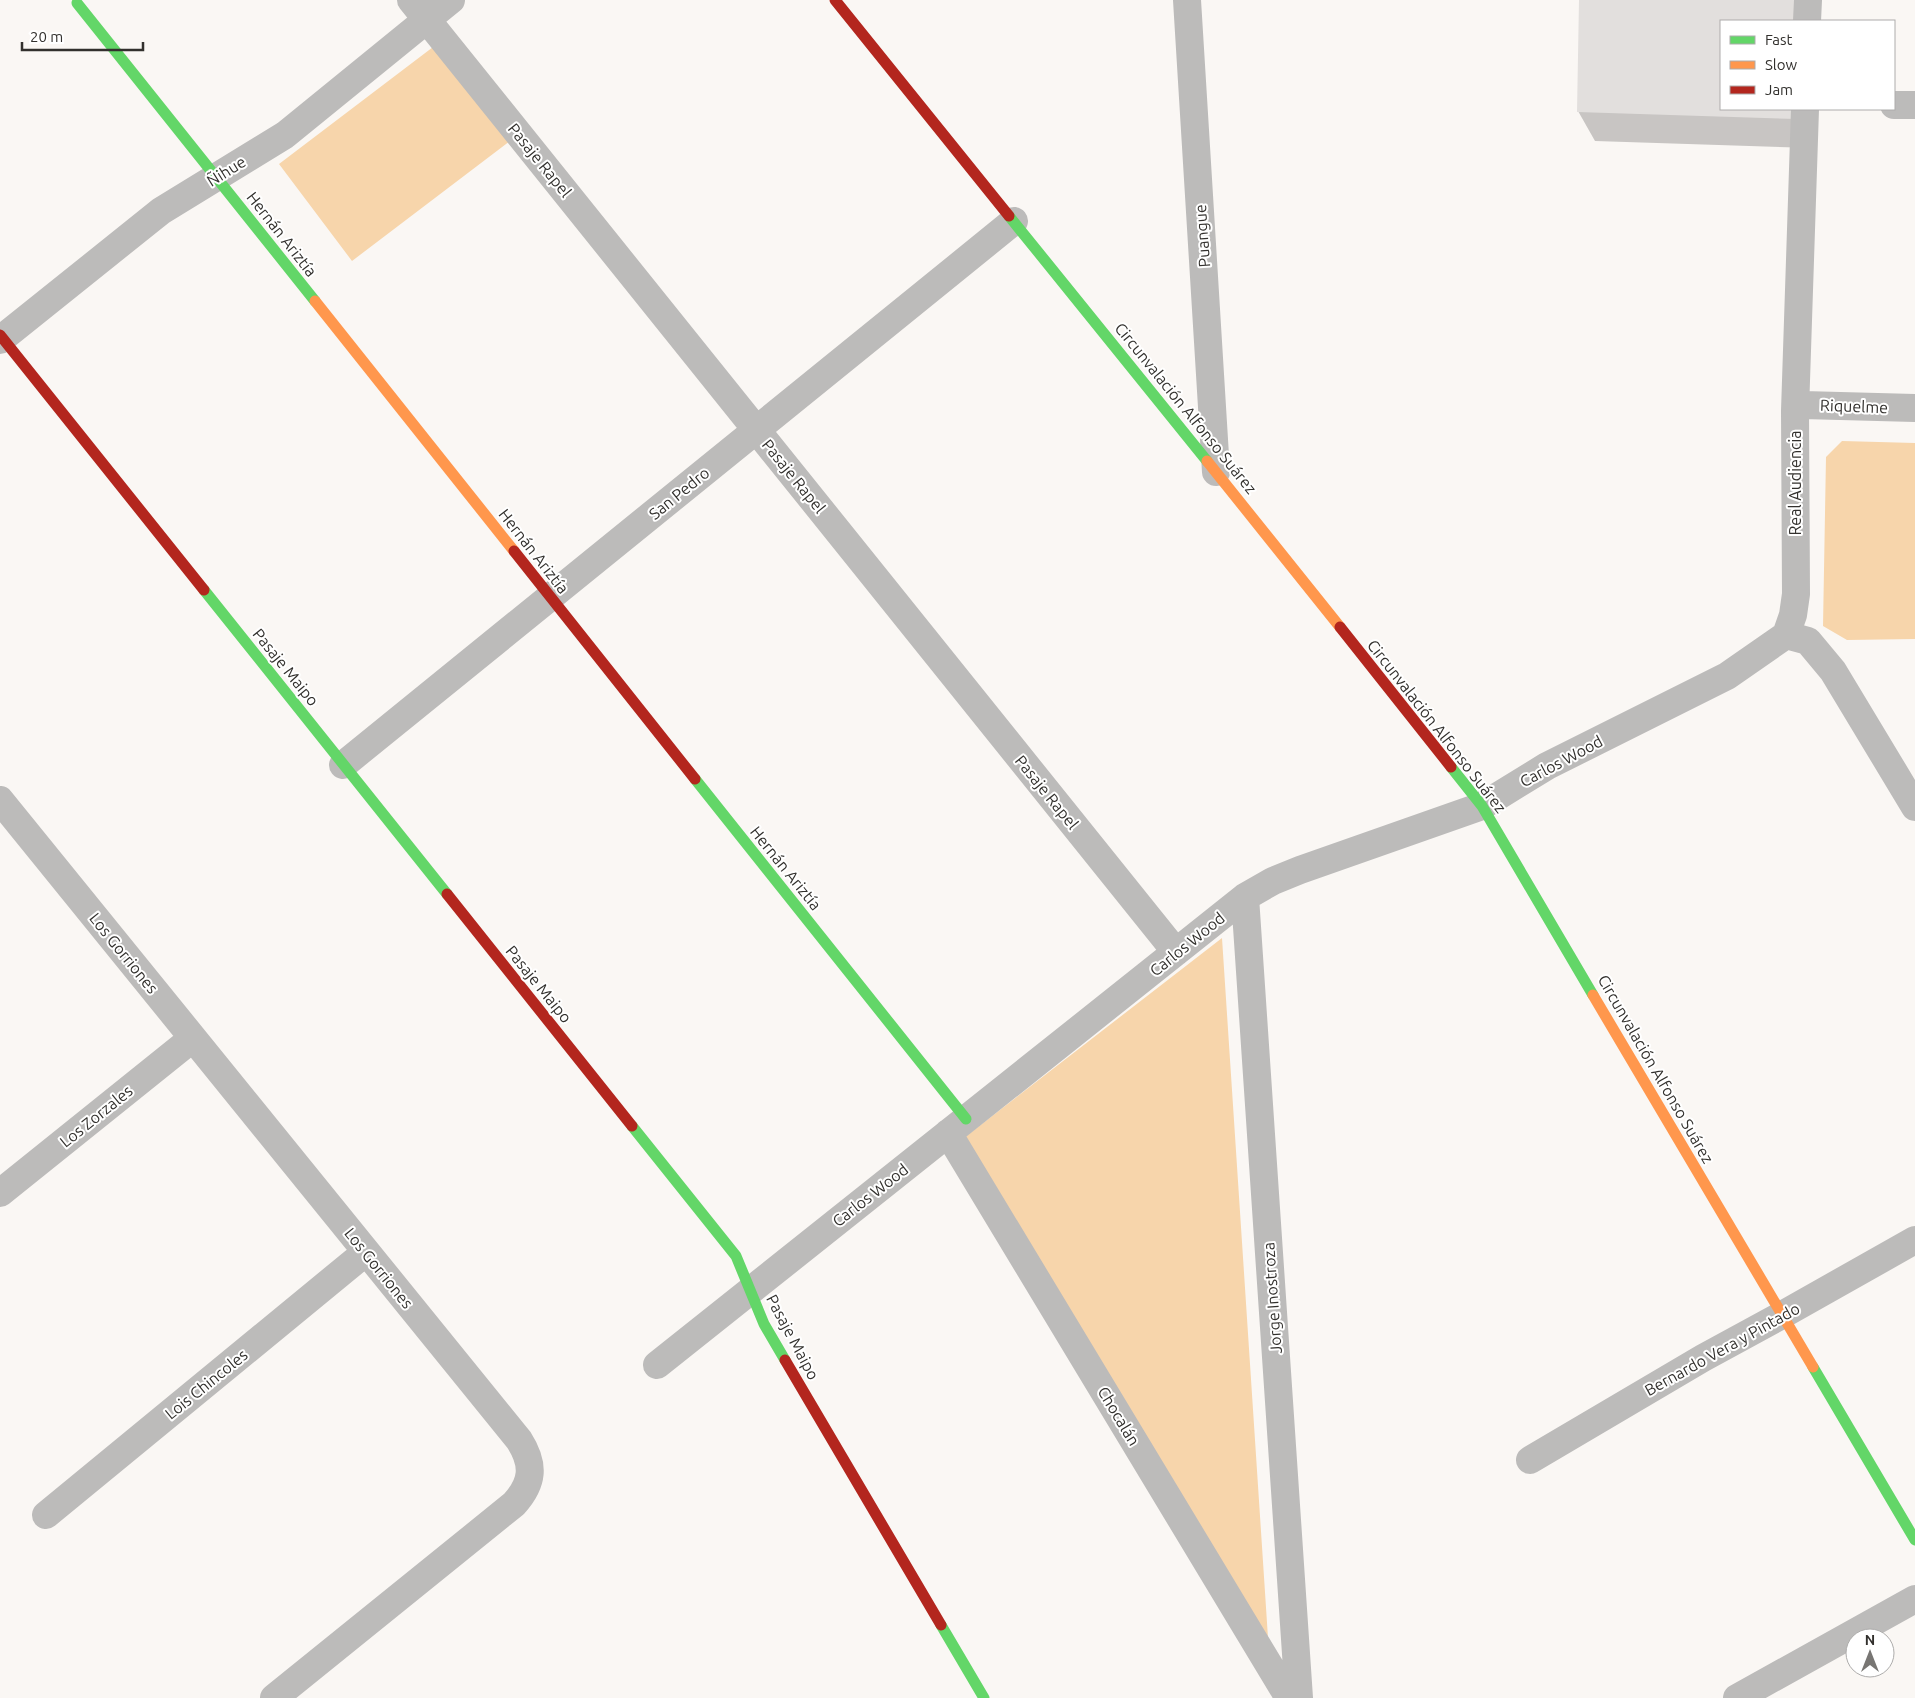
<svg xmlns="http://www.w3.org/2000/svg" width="1915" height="1698" font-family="Ubuntu,sans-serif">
<rect width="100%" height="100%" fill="#faf7f4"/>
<path fill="#f7d5ab" d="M 437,44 L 510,141 L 352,261 L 279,164 Z
M 1842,441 L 1915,443 L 1915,639 L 1847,640 L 1823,626 L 1826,457 Z
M 1222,938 L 1269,1653 L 965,1137 Z"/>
<path fill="#0003" d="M 1580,0 L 1814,21 L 1721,21 L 1721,109 L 1813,109 L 1813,148 L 1595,141 L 1578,111 Z"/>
<path fill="#e2dfdd" d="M 1579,0 L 1798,0 L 1797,21 L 1721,21 L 1721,109 L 1797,109 L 1797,119 L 1577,112 Z"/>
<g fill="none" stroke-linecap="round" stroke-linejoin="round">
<path stroke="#bcbbba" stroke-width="28" d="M 411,0 L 1176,952
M 1187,0 L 1216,472
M 1807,21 L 1808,0
M 1894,105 L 1915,105
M 0,340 L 161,211 L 285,135 L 451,0
M 1795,411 L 1803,405 L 1915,408
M 1786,635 L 1793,615 L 1796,594 L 1795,411 L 1805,109
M 1786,635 L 1808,641 L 1833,671 L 1915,807
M 343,765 L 1014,221
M 0,800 L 519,1440 C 535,1465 533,1483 514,1504 L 274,1698
M 1245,897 L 1299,1698
M 948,1133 L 1289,1698
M 0,1193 L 193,1038
M 657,1365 L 1245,897 L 1273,881 L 1300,870 L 1482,806 L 1547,766 L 1727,676 L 1786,635
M 1530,1460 L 1703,1358 L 1782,1315 L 1915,1240
M 46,1515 L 366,1252
M 1737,1698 L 1915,1599"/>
<path stroke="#63d668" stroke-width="11" d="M 77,3 L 315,301
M 1009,216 L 1207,461
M 204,590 L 447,894
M 1451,767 L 1482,806 L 1593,995
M 695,779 L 966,1119
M 632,1126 L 736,1256 L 764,1324 L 785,1360
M 1813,1367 L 1915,1540
M 941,1625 L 984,1698"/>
<path stroke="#ff974d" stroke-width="11" d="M 315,301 L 514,551
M 1207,461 L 1340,627
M 1593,995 L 1813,1367"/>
<path stroke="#b3261e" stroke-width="11" d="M 835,0 L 1009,216
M 0,335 L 204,590
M 514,551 L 695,779
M 1340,627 L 1451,767
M 447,894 L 632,1126
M 785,1360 L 941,1625"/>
</g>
<g text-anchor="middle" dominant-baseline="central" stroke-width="4" stroke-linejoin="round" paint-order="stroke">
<g font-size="16" fill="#32302d" stroke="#fff">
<text transform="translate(540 160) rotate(51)">Pasaje Rapel</text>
<text transform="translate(226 171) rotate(-32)">Ñihue</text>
<text transform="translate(282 234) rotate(52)">Hernán Ariztía</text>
<text transform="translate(1202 236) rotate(-94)">Puangue</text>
<text transform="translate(1854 406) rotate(2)">Riquelme</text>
<text transform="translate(1186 408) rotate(51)">Circunvalación Alfonso Suárez</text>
<text transform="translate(794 476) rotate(51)">Pasaje Rapel</text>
<text transform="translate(1795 483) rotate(-90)">Real Audiencia</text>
<text transform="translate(679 493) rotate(-39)">San Pedro</text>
<text transform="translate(534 551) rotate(52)">Hernán Ariztía</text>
<text transform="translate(286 667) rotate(51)">Pasaje Maipo</text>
<text transform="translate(1437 726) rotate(52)">Circunvalación Alfonso Suárez</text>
<text transform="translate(1561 761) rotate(-28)">Carlos Wood</text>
<text transform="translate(1047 792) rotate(51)">Pasaje Rapel</text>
<text transform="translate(786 868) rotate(51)">Hernán Ariztía</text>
<text transform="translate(1187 944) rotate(-39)">Carlos Wood</text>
<text transform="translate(124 953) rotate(51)">Los Gorriones</text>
<text transform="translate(539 984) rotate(51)">Pasaje Maipo</text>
<text transform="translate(1656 1069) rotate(60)">Circunvalación Alfonso Suárez</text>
<text transform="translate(96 1116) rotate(-39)">Los Zorzales</text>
<text transform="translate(870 1195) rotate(-38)">Carlos Wood</text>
<text transform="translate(379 1268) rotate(51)">Los Gorriones</text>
<text transform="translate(1272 1298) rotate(-94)">Jorge Inostroza</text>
<text transform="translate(793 1337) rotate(62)">Pasaje Maipo</text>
<text transform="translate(1722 1349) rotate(-29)">Bernardo Vera y Pintado</text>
<text transform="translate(206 1384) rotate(-39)">Lois Chincoles</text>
<text transform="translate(1119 1416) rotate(59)">Chocalán</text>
</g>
</g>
<rect x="1720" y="20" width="175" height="90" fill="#ffffff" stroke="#adacab"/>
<rect x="1730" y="36" width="25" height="8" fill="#63d668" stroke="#adacab"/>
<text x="1765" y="45" font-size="15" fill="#32302d">Fast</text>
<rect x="1730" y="61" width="25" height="8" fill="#ff974d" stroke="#adacab"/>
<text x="1765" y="70" font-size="15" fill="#32302d">Slow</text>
<rect x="1730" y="86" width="25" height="8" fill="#b3261e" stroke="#adacab"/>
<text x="1765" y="95" font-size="15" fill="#32302d">Jam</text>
<g transform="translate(1870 1653)"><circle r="24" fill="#ffffff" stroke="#adacab"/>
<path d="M0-4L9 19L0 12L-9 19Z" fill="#787673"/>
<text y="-8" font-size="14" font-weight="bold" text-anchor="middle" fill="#32302d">N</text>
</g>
<path d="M22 42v8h121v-8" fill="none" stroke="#32302d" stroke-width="2.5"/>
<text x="30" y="42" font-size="15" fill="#32302d" stroke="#ffffff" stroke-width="4" paint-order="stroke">20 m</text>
</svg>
